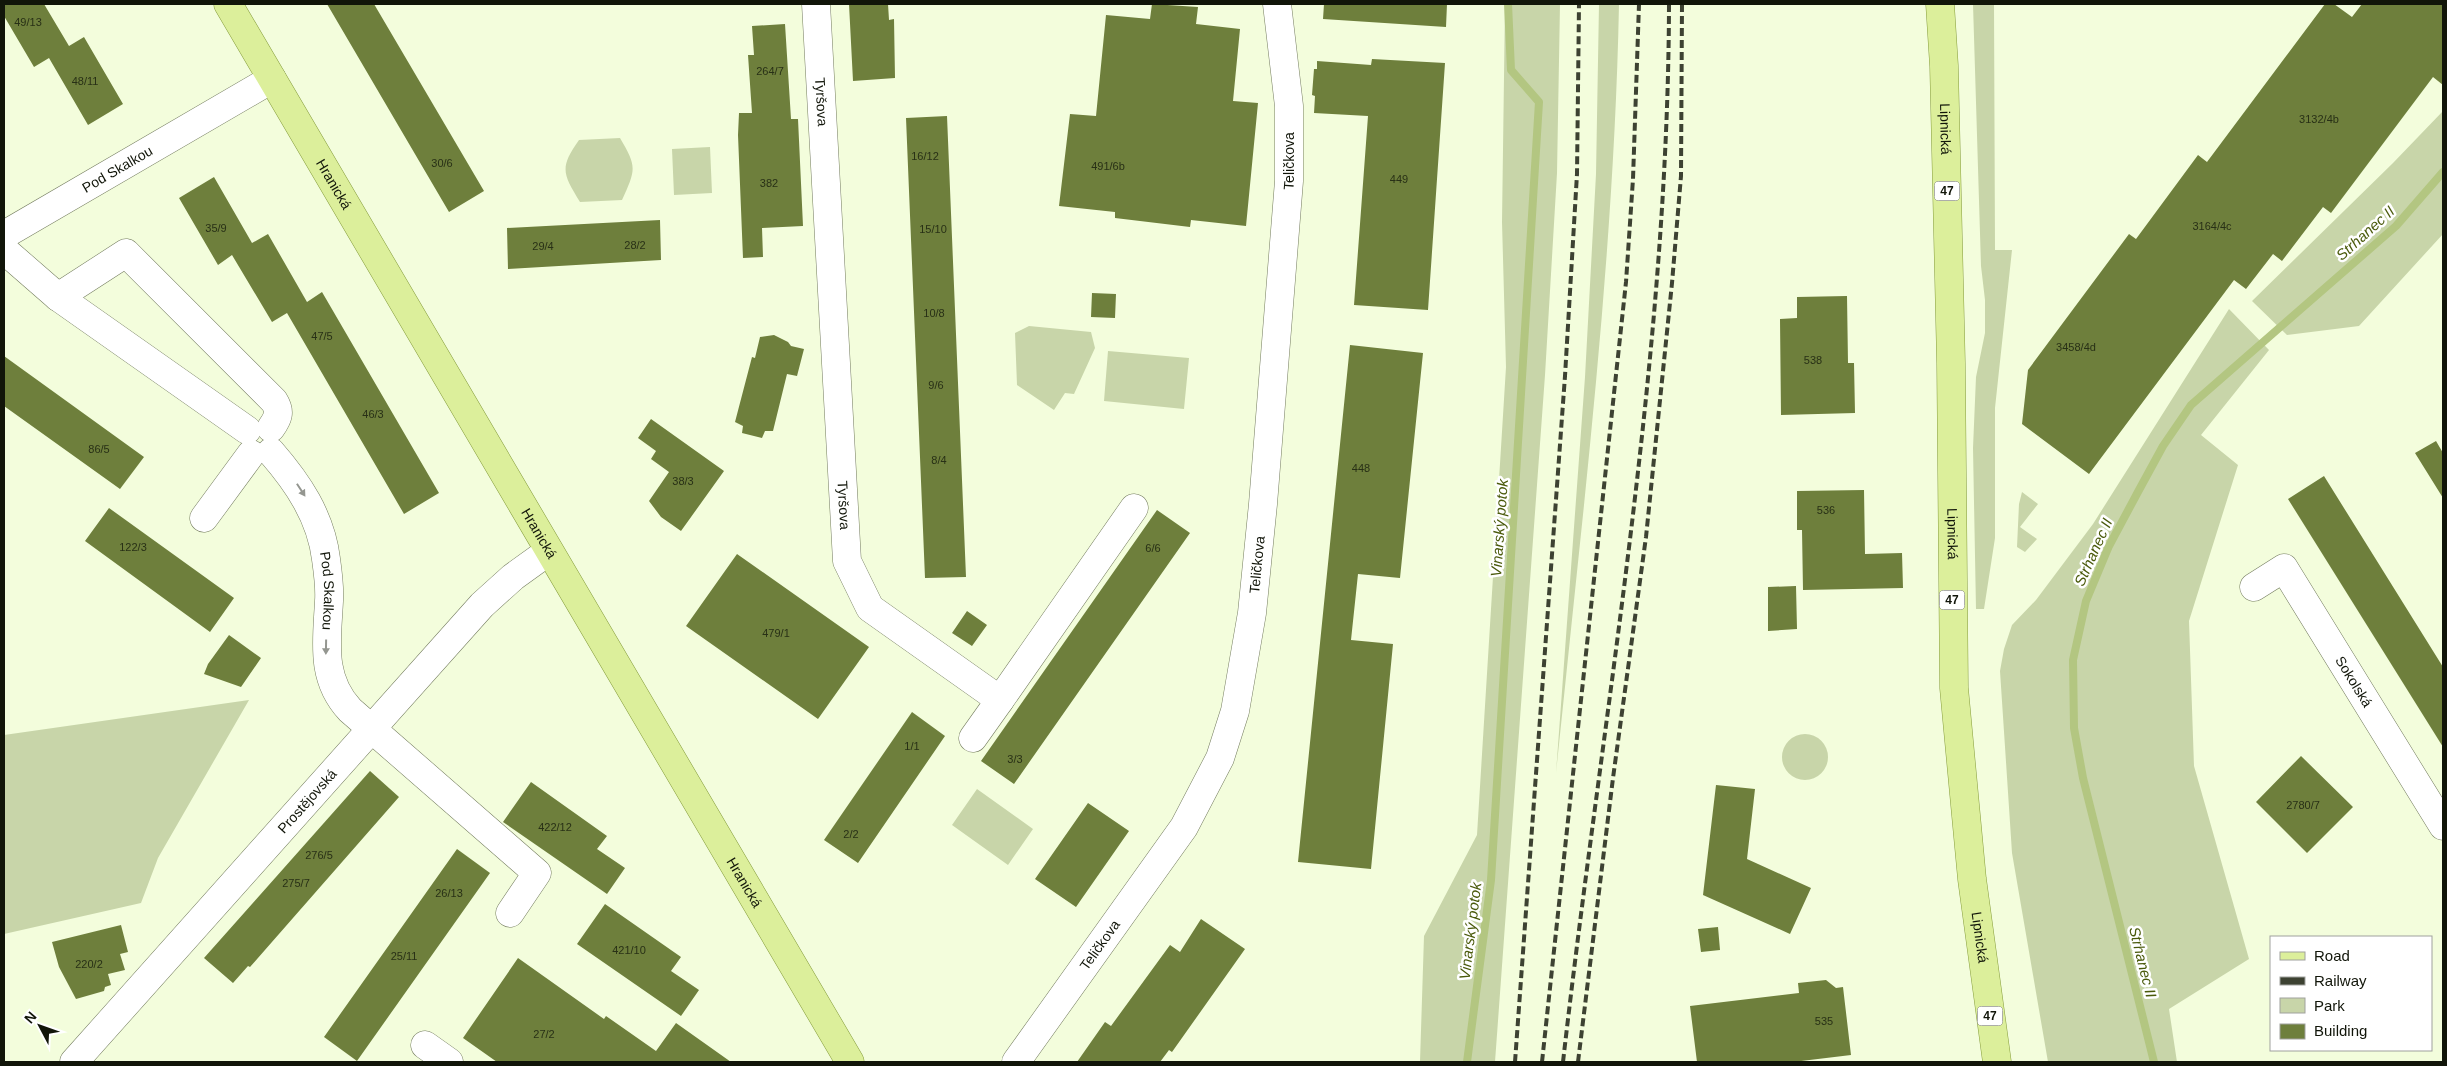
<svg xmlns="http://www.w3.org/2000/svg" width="2447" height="1066" font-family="Arial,sans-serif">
<rect width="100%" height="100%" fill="#f3fddc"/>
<path fill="#c8d5a9" d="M 1505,4 L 1560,4 L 1557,173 L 1545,375 L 1495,1062 L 1420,1062 L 1424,936 L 1477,835 L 1506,367 L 1502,222 Z
M 1599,4 L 1619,4 C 1614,261 1582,517 1556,773 L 1585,377 L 1596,174 Z
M 1973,4 L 1994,4 L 1995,250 L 2012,250 L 1995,408 L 1995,538 L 1984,609 L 1976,609 L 1973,448 L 1976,377 L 1985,333 L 1985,300 L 1981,266 Z
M 2443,111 L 2443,234 L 2359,326 L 2287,335 L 2252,301 L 2393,163 Z
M 620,138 C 637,167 636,169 622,200 L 580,202 C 563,174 559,168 579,140 Z
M 710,147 L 712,193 L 674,195 L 672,149 Z
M 2229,309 L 2269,350 L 2201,435 L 2238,465 L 2189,621 L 2194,766 L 2249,959 L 2169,1009 L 2177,1062 L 2048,1062 L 2012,853 L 2000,671 L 2004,649 L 2012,625 L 2036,600 L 2093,524 Z
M 1029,326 L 1091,332 L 1095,348 L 1074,394 L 1065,393 L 1054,410 L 1017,385 L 1015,333 Z
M 1108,351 L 1189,358 L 1184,409 L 1104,401 Z
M 2022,492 L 2038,504 L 2020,527 L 2037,539 L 2025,552 L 2017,547 L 2019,504 Z
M 249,700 L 158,858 L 141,903 L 4,934 L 4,735 Z
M1782 757a23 23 0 1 1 46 0a23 23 0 1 1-46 0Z
M 977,789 L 1033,829 L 1008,865 L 952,825 Z"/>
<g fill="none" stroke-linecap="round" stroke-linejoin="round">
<path stroke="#b3c681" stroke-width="8" d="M 1467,1062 L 1491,880 L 1539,102 L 1511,70 L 1508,4
M 2154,1062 L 2083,778 L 2074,728 L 2073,660 L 2086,601 L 2109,546 L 2139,490 L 2163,446 L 2191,405 L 2396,226 L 2443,172"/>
</g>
<path fill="#6e7f3c" d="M 4,4 L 44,4 L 69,46 L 84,37 L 123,104 L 88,125 L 49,58 L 34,67 L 4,16 Z
M 327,4 L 374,4 L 484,191 L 449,212 Z
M 849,4 L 888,4 L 889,20 L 894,19 L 895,78 L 853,81 Z
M 1152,4 L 1198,7 L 1196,24 L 1240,29 L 1233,101 L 1258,103 L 1246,226 L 1191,220 L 1190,227 L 1115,218 L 1115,212 L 1059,206 L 1070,114 L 1096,116 L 1106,15 L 1150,19 Z
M 1324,4 L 1447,4 L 1446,27 L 1323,19 Z
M 2325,4 L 2334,4 L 2352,17 L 2362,4 L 2443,4 L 2443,85 L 2433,77 L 2331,213 L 2323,207 L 2282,261 L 2273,254 L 2246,289 L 2234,280 L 2089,474 L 2022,424 L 2028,370 L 2129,234 L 2136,239 L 2198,155 L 2207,162 Z
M 785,24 L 791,119 L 798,119 L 803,226 L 762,228 L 763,257 L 743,258 L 738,135 L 739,113 L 752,113 L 748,55 L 754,55 L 752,26 Z
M 1372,59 L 1445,63 L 1428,310 L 1354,305 L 1368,116 L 1314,113 L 1315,96 L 1312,95 L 1314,69 L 1317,69 L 1317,61 L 1371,65 Z
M 947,116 L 966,577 L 925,578 L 906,118 Z
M 214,177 L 252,243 L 268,234 L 307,302 L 322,292 L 439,493 L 404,514 L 287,313 L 272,322 L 232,255 L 218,265 L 179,198 Z
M 660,220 L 661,260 L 508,269 L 507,228 Z
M 1092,293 L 1116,294 L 1115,318 L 1091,317 Z
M 1847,296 L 1848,363 L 1854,363 L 1855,413 L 1781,415 L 1780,319 L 1797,318 L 1797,297 Z
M 774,335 L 788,342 L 791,346 L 804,349 L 797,376 L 787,374 L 773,431 L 765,431 L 762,438 L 742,433 L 743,426 L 735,422 L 752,357 L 755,358 L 760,337 Z
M 1350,345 L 1423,353 L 1400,578 L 1358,574 L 1351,640 L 1393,644 L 1371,869 L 1298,862 Z
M 4,356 L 144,457 L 120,489 L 4,406 Z
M 651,419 L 724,471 L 681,531 L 661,517 L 649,501 L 669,472 L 651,459 L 656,451 L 638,438 Z
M 2436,441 L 2443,453 L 2443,498 L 2415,453 Z
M 2324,476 L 2443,667 L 2443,747 L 2288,499 Z
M 1864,490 L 1865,554 L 1902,553 L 1903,588 L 1803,590 L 1802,530 L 1797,530 L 1797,491 Z
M 109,508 L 234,598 L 210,632 L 85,541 Z
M 1157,510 L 1190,533 L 1014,784 L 981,761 Z
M 737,554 L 869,647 L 818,719 L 686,626 Z
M 1796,586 L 1797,629 L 1768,631 L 1768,587 Z
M 967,611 L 987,625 L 972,646 L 952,633 Z
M 229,635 L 261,658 L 241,687 L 204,674 L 208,664 Z
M 912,712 L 945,736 L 858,863 L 824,840 Z
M 2301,756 L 2353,807 L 2307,853 L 2256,802 Z
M 370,771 L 399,797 L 250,967 L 248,966 L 233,983 L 204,958 Z
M 531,782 L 607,836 L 597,849 L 625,868 L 607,894 L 503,822 Z
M 1716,785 L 1755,789 L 1747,859 L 1811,888 L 1790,934 L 1703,895 Z
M 1088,803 L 1129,831 L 1076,907 L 1035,879 Z
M 457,849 L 490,873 L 357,1061 L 324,1037 Z
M 605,904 L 681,957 L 671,971 L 699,990 L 681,1016 L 577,944 Z
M 1201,919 L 1245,949 L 1172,1052 L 1169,1050 L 1160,1062 L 1077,1062 L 1105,1022 L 1111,1026 L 1170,945 L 1180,952 Z
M 121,925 L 128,952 L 120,954 L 125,970 L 108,974 L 111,985 L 105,987 L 104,991 L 76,999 L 59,967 L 52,942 Z
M 1718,927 L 1720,950 L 1701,952 L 1698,929 Z
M 518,958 L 604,1019 L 606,1016 L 656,1051 L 676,1023 L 731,1062 L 497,1062 L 463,1038 Z
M 1826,980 L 1836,988 L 1843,987 L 1851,1055 L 1793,1062 L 1697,1062 L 1690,1006 L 1799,993 L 1798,983 Z"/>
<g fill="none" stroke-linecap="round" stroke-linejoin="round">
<g stroke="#747c5f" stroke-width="29">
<g id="minor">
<path id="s1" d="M 816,4 L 847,561 L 870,608 L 1000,700 L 1134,508"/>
<path id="s2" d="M 4,235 L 272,79"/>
<path d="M 4,250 L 58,297 L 247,430"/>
<path d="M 58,297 L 126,253 L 274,401 C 281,412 278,418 271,428"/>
<path id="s3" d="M 271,452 C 298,483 321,517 326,559 C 328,573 330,587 329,601 C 327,641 320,678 350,710 L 537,873 L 510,913"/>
<path d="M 204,518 L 251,454"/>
<path id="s4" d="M 2254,587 L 2284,568 L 2443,826"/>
<path d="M 973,738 L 1000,700"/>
<path d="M 425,1045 L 449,1062"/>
<path id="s5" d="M 74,1062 L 482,605 L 513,577 L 549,551"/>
<path id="s6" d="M 1016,1062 L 1184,827 L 1220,758 L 1235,711 L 1252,613 L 1263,504 L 1289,181 L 1289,106 L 1277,4"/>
</g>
</g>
<g stroke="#859c3c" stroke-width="29">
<g id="major">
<path id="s7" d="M 228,4 L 850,1062"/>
<path id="s8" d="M 1940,4 L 1944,66 L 1951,363 L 1954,688 L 1972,879 L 1997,1062"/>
</g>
</g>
<use href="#minor" stroke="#fff" stroke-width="28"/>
<use href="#major" stroke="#dcef9b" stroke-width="28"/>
<path stroke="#3d4232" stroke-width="4" stroke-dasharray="8 4" stroke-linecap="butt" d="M 1515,1062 L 1565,376 L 1577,174 L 1579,4
M 1542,1062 L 1626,282 L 1633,179 L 1639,4
M 1563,1062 C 1603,710 1668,359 1669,4
M 1578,1062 L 1613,778 L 1646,537 L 1672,283 L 1681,176 L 1682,4"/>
</g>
<defs><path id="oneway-solid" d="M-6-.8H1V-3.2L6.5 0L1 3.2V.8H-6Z" transform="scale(1.25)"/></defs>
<g fill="#949690">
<use href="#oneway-solid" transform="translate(301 490) rotate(57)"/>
<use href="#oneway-solid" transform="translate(326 647) rotate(91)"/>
</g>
<g text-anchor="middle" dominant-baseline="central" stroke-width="5" stroke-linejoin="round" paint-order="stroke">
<g font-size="11" fill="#283016">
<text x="28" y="22">49/13</text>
<text x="770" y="71">264/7</text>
<text x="85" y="81">48/11</text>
<text x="2319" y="119">3132/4b</text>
<text x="925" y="156">16/12</text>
<text x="442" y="163">30/6</text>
<text x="1108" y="166">491/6b</text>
<text x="1399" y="179">449</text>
<text x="769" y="183">382</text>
<text x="2212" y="226">3164/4c</text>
<text x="216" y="228">35/9</text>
<text x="933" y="229">15/10</text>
<text x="635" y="245">28/2</text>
<text x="543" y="246">29/4</text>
<text x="934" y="313">10/8</text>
<text x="322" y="336">47/5</text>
<text x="2076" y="347">3458/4d</text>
<text x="1813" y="360">538</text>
<text x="936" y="385">9/6</text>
<text x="373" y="414">46/3</text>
<text x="99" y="449">86/5</text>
<text x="939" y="460">8/4</text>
<text x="1361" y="468">448</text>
<text x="683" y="481">38/3</text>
<text x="1826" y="510">536</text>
<text x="133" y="547">122/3</text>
<text x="1153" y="548">6/6</text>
<text x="776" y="633">479/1</text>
<text x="912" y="746">1/1</text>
<text x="1015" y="759">3/3</text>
<text x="2303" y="805">2780/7</text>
<text x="555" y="827">422/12</text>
<text x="851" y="834">2/2</text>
<text x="319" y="855">276/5</text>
<text x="296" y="883">275/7</text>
<text x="449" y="893">26/13</text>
<text x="629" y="950">421/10</text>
<text x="404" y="956">25/11</text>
<text x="89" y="964">220/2</text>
<text x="1824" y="1021">535</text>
<text x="544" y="1034">27/2</text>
</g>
<g fill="#fff" stroke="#585b53" stroke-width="1">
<rect x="1934.5" y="181.5" width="25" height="19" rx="4"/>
<rect x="1939.5" y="590.5" width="25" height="19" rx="4"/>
<rect x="1977.5" y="1006.5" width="25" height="19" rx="4"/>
</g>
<g font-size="12" font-weight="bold" fill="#111509">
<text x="1947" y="191">47</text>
<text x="1952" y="600">47</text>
<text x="1990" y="1016">47</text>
</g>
<g font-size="14" fill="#111509" stroke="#fff">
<text stroke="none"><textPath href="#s1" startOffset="98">Tyršova</textPath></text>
<text stroke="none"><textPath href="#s8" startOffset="125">Lipnická</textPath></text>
<text stroke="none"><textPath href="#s6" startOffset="969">Teličkova</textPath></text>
<text stroke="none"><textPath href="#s2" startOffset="131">Pod Skalkou</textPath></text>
<text stroke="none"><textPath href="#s7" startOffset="209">Hranická</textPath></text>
<text stroke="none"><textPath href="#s1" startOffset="502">Tyršova</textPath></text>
<text stroke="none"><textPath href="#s7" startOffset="614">Hranická</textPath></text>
<text stroke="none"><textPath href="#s8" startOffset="530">Lipnická</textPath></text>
<text stroke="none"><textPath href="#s6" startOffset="564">Teličkova</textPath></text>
<text stroke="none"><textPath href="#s3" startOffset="154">Pod Skalkou</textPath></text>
<text stroke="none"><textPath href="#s4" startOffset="169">Sokolská</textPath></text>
<text stroke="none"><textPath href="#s5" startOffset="350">Prostějovská</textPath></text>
<text stroke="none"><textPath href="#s7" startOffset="1019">Hranická</textPath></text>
<text stroke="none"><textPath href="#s8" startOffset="935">Lipnická</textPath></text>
<text stroke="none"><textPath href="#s6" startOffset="144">Teličkova</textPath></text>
</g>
<g font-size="15" font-style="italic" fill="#4a5a0b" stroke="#fff">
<text transform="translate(2365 233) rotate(-42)">Strhanec II</text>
<text transform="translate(1499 528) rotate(-86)">Vinarský potok</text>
<text transform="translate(2093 552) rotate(-66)">Strhanec II</text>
<text transform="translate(1470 931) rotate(-83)">Vinarský potok</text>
<text transform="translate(2143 962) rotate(76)">Strhanec II</text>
</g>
</g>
<rect width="2447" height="1066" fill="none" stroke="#111509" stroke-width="10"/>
<rect x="2270" y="936" width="162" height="115" fill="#ffffff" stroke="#a0a19d"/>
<rect x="2280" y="952" width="25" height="8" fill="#dcef9b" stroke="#a0a19d"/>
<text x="2314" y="961" font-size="15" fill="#111509">Road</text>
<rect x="2280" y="977" width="25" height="8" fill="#3d4232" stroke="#a0a19d"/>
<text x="2314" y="986" font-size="15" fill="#111509">Railway</text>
<rect x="2280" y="998" width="25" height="15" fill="#c8d5a9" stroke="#a0a19d"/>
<text x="2314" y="1011" font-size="15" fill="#111509">Park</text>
<rect x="2280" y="1024" width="25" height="15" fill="#6e7f3c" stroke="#a0a19d"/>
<text x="2314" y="1036" font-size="15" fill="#111509">Building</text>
<g transform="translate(40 1026) rotate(311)" stroke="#ffffff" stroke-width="4" paint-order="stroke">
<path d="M0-4L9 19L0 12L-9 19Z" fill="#111509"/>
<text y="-8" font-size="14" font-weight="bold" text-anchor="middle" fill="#111509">N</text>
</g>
</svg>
